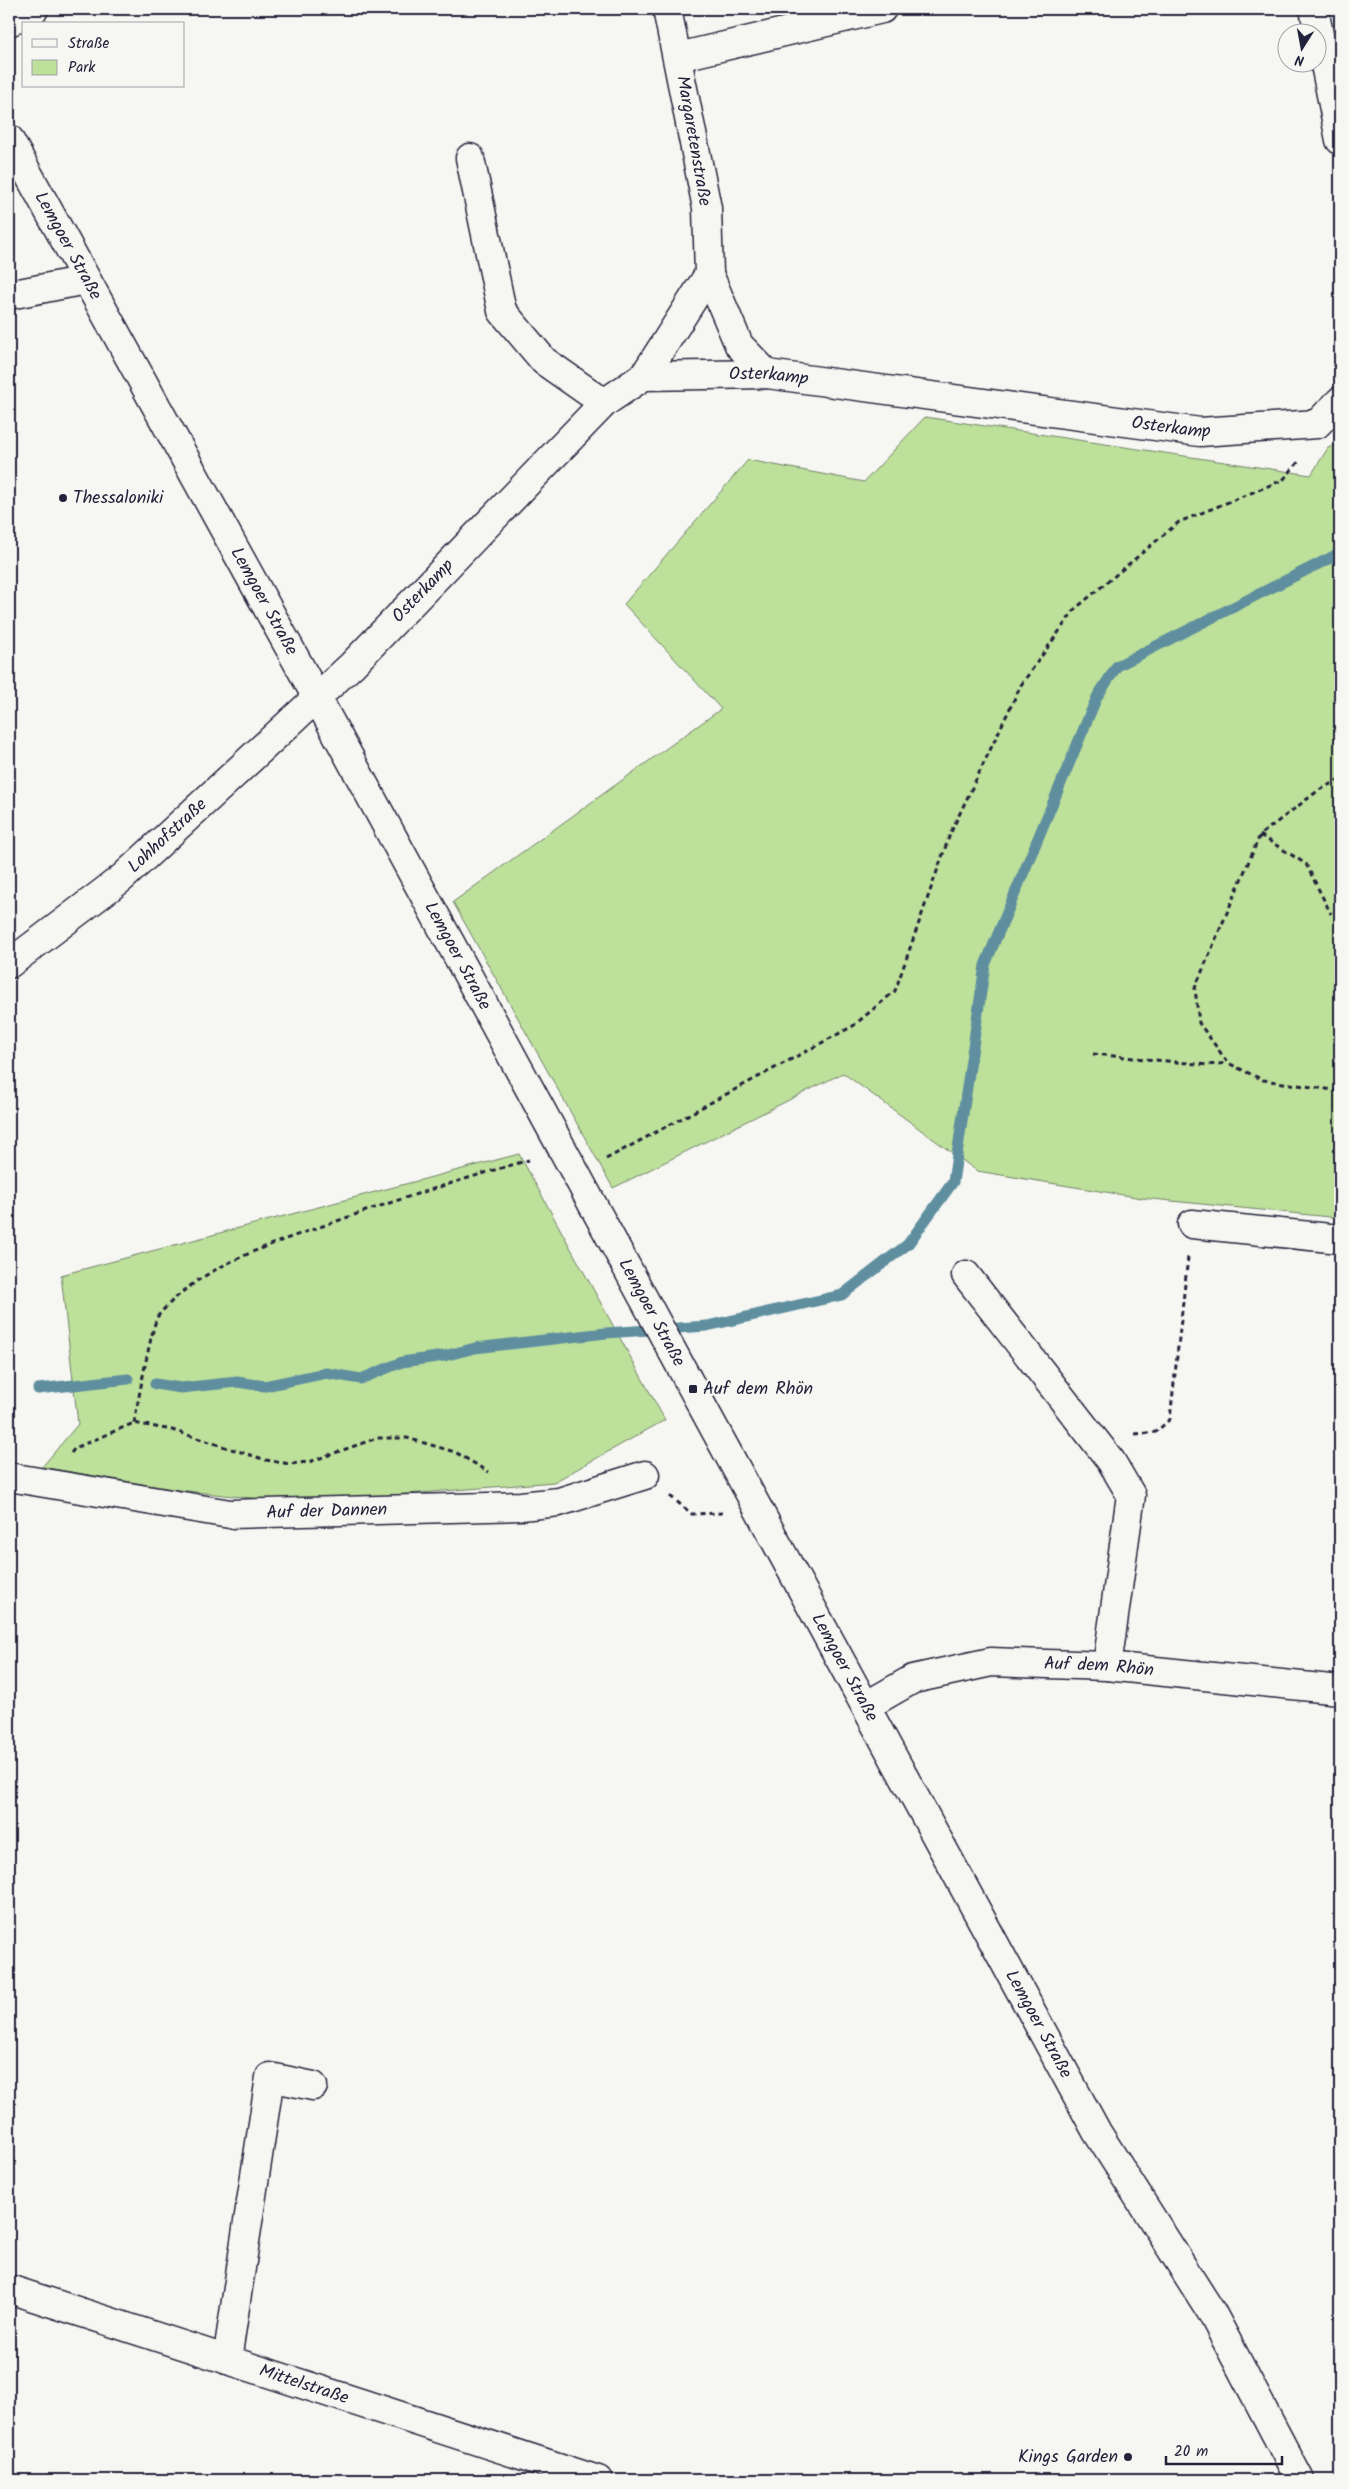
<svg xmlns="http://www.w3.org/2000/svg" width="1349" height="2489" font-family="Kalam,sans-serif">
<rect width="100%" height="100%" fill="#f6f6f2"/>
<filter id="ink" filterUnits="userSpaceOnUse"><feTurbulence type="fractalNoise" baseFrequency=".02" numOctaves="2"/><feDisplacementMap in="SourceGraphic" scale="10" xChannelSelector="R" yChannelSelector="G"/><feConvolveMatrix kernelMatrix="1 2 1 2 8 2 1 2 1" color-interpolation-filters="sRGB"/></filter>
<g filter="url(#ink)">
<path fill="#bde09a" stroke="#70816a" d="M 925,417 L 1311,475 L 1328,448 L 1340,443 L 1340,1218 L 1142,1198 L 977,1171 L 843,1073 L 613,1188 L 453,902 L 721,709 L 624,604 L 748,460 L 864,482 Z
M 519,1154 L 665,1420 L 554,1482 L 297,1503 L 178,1490 L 42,1467 L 78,1424 L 61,1275 Z"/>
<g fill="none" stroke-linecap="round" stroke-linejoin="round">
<path stroke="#5f8f9f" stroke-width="11" d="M 155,1384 L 181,1388 L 237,1382 L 265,1386 L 326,1373 L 361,1379 L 402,1362 L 444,1356 L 475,1348 L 606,1333 L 707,1326 L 842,1295 L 908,1244 L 953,1182 L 985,965 L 1097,697 L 1117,666 L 1340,553
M 38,1389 L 128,1379"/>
<g stroke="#22223b" stroke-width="31">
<g id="minor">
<path d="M 1314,9 L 1340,140"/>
<path d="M 9,22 L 34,9"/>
<path d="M 678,57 L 882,9"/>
<path d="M 470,158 L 502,311 L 544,361 L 604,403"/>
<path d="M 709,274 L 739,345 L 767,374"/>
<path d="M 9,295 L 86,280"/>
<path d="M 644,376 L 709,274 L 707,208 L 667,9"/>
<path id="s1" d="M 9,964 L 122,878 L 352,665 L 604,403 L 644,376 L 767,374 L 1200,432 L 1317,424 L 1340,401"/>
<path d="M 1192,1224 L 1340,1239"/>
<path d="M 966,1275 L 1111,1461 L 1131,1495 L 1107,1666"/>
<path id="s2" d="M 9,1477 L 230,1514 L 521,1506 L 559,1502 L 645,1475"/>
<path id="s3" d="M 866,1706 L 913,1679 L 991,1662 L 1107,1666 L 1340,1690"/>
<path id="s4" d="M 9,2289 L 598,2480"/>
<path d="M 227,2360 L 270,2077 L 313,2086"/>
</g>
</g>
<g stroke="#22223b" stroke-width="31">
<g id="major">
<path id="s5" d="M 9,139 L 316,696 L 1097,2132 L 1212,2313 L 1300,2480"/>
</g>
</g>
<path stroke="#22223b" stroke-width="3" stroke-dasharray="5 4" stroke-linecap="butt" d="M 1340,779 L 1319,790 L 1260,835 L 1195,988 L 1199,1023 L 1228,1063 L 1263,1080 L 1340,1091
M 1260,835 L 1306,864 L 1331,914
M 1093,1054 L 1208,1065 L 1227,1063
M 606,1159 L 853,1026 L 895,991 L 950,834 L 1021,685 L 1075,609 L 1179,522 L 1283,480 L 1300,460
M 134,1423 C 137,1407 152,1324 158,1316 C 201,1264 273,1244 334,1222 C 399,1199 463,1179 529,1160
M 1135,1434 L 1156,1432 L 1170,1419 L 1188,1257
M 71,1453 L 75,1448 L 134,1423 L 172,1430 L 266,1460 L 290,1464 L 309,1462 L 377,1438 L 407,1438 L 455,1452 L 489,1472
M 670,1496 L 692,1514 L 722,1513"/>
<use href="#minor" stroke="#f6f6f2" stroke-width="28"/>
<use href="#major" stroke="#f6f6f2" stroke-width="28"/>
</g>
</g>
<g fill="#22223b" stroke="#f6f6f2" stroke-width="2">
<circle cx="63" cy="498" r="5"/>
<rect x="688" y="1384" width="10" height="10" rx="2.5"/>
<circle cx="1128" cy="2457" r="5"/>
</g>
<g text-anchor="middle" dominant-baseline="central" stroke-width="4.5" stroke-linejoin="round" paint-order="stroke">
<g font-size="18" fill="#22223b" stroke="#f6f6f2">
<text transform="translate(693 141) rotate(80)">Margaretenstraße</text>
<text stroke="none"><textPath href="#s5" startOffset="122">Lemgoer Straße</textPath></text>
<text stroke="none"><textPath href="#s1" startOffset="992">Osterkamp</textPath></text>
<text stroke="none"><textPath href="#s1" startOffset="1398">Osterkamp</textPath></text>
<text stroke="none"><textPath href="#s1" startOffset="558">Osterkamp</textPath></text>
<text stroke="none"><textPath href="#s5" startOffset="528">Lemgoer Straße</textPath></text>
<text stroke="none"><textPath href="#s1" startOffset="204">Lohhofstraße</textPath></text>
<text stroke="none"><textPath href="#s5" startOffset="932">Lemgoer Straße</textPath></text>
<text stroke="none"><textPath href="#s5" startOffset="1338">Lemgoer Straße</textPath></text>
<text stroke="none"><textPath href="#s2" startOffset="321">Auf der Dannen</textPath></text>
<text stroke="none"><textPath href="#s5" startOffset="1742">Lemgoer Straße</textPath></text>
<text stroke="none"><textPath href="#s3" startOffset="242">Auf dem Rhön</textPath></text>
<text stroke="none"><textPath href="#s5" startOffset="2148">Lemgoer Straße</textPath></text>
<text stroke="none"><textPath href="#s4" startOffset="310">Mittelstraße</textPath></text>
</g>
<g font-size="18" fill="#22223b" stroke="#f6f6f2" text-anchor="start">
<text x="73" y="498">Thessaloniki</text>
<text x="703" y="1389">Auf dem Rhön</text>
<text x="1118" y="2457" text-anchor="end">Kings Garden</text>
</g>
</g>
<rect width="1349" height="2489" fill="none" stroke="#f6f6f2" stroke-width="30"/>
<rect x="15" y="15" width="1319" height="2459" fill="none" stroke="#22223b" stroke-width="2" filter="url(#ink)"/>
<rect x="22" y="22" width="162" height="65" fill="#f6f6f2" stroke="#a1a1a9"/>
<rect x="32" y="39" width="25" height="8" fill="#f6f6f2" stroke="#a1a1a9"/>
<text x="68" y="48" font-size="15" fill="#22223b">Straße</text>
<rect x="32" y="60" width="25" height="15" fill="#bde09a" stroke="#a1a1a9"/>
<text x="68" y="72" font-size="15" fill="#22223b">Park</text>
<g transform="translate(1302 48) rotate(191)"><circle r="24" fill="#f6f6f2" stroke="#a1a1a9"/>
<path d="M0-4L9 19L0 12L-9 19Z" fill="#22223b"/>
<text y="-8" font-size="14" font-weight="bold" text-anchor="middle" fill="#22223b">N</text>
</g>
<path d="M1166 2456v8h116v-8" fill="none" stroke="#22223b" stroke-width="2.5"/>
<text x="1174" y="2456" font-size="15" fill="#22223b" stroke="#f6f6f2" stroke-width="4" paint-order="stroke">20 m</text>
</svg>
